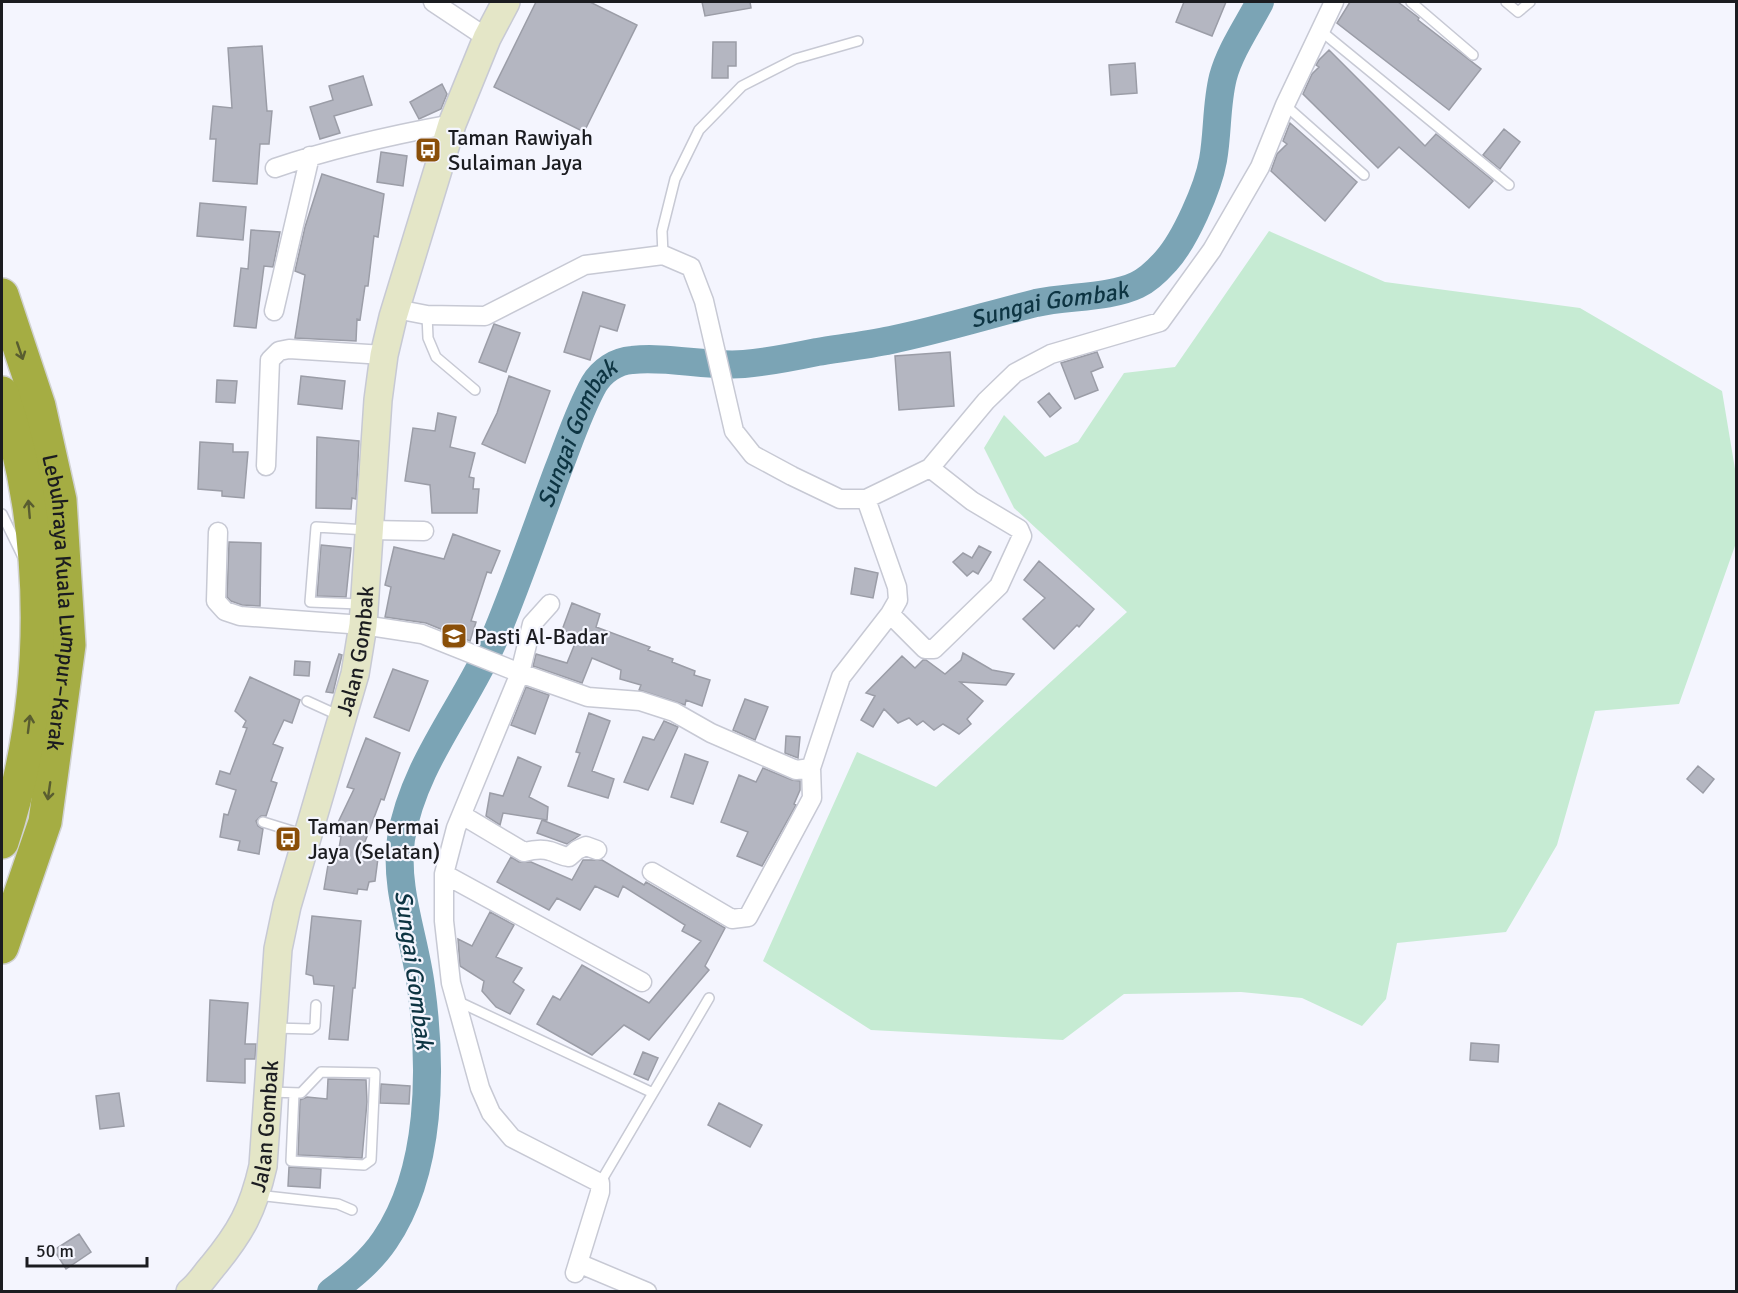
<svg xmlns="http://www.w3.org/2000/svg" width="1738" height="1293" font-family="Signika,sans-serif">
<rect width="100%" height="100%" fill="#f4f5fe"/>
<path fill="#c6ebd3" d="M 1269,231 L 1385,282 L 1580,308 L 1722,391 L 1736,475 L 1736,543 L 1679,704 L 1595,711 L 1557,845 L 1506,932 L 1397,943 L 1386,999 L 1362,1026 L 1302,998 L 1241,992 L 1124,994 L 1063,1040 L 871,1030 L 763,961 L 857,752 L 936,787 L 1127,612 L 1014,508 L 984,448 L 1004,415 L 1045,457 L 1078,442 L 1124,373 L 1175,367 Z"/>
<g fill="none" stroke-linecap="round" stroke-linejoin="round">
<path stroke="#7ba4b5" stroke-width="28" id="s1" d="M 331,1292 C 351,1277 371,1261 385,1240 C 432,1171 432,1067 421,987 C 415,938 394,889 401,839 C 413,764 466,705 495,637 C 518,582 537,526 558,470 C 569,442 579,411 594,384 C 602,371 616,361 632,360 C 669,356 706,367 744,364 C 768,362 793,357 817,352 C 842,348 867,345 891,340 C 940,330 988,315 1036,303 C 1067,296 1110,298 1137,285 C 1148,280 1158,270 1166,261 C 1185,240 1208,188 1213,160 C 1218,132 1216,105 1223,77 C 1230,51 1248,25 1260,2"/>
</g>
<path fill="#b4b6c1" stroke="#9b9da7" stroke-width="1.5" d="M 536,2 L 590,2 L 637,25 L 584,132 L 494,87 Z
M 702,2 L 750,2 L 751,8 L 705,16 Z
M 1184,2 L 1226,2 L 1212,36 L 1176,22 Z
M 1350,2 L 1398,2 L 1419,18 L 1418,20 L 1481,69 L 1449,110 L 1337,23 Z
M 713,42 L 736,42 L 736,66 L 728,66 L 728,78 L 712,78 Z
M 262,46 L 267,111 L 272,111 L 269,144 L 260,144 L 257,184 L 213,181 L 216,139 L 210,139 L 213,106 L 232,108 L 228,48 Z
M 1329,50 L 1425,146 L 1436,134 L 1491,179 L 1493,181 L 1469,208 L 1399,147 L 1378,168 L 1303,94 L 1312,74 L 1319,67 L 1316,65 L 1319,60 Z
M 1135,63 L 1137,93 L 1111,95 L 1109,65 Z
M 363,76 L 372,105 L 334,116 L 340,133 L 320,139 L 310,107 L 333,100 L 329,86 Z
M 442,84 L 447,94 L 441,109 L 419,119 L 410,102 Z
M 1290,123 L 1357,182 L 1325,221 L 1271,171 L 1277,154 L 1287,144 L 1283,141 Z
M 1504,129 L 1520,142 L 1500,169 L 1483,155 Z
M 381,152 L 407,156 L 403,186 L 377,182 Z
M 322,174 L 384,194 L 378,237 L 374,236 L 368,286 L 365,286 L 360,320 L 357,319 L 356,341 L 295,338 L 305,275 L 295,271 L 305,227 Z
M 200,203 L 246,207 L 243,240 L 197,236 Z
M 251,230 L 280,232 L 273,267 L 264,266 L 256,328 L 234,326 L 241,268 L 248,269 Z
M 583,292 L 625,305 L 617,331 L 600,326 L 590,360 L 564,352 Z
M 494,324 L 520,333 L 506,372 L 479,362 Z
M 950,352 L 954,406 L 899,410 L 895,356 Z
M 1097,352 L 1103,367 L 1091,372 L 1098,390 L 1075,399 L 1061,363 Z
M 301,376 L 345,381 L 342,409 L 298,404 Z
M 509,376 L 550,391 L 525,463 L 482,444 L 497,413 Z
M 217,380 L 237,381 L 235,403 L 216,402 Z
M 1049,393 L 1061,408 L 1050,417 L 1038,402 Z
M 438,413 L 456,417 L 450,447 L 475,453 L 469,477 L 474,478 L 473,489 L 479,489 L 477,513 L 432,513 L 430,485 L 405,481 L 413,428 L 435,431 Z
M 317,437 L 359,441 L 356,499 L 352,498 L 351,509 L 316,508 Z
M 200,442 L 233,444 L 233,452 L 248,452 L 244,498 L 222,496 L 222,491 L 198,489 Z
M 453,534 L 500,551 L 491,573 L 487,572 L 471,621 L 476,622 L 470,641 L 426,623 L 385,617 L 391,587 L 385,585 L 394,547 L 444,559 Z
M 229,542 L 261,543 L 260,606 L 242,605 L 231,601 L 227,597 Z
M 321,545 L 351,548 L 346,597 L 317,596 Z
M 979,546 L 991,552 L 978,574 L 973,571 L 967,576 L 953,562 L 963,553 L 972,558 Z
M 1039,561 L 1094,609 L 1079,627 L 1077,625 L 1054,649 L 1023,619 L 1045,598 L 1024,580 Z
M 855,568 L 878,573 L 873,598 L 851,594 Z
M 572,603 L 600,614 L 596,627 L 650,647 L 648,650 L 673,659 L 672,662 L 695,671 L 694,675 L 710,680 L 702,706 L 686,700 L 685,705 L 639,690 L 641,685 L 620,679 L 621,670 L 592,658 L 582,683 L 533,666 L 536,654 L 567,663 L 578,636 L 562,630 Z
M 963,653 L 992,670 L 1014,674 L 1006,685 L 960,682 L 983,701 L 967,719 L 971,724 L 959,734 L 943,724 L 934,730 L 923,721 L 917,725 L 909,718 L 898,723 L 884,709 L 873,727 L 861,720 L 875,696 L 866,693 L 902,656 L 915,668 L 923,660 L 926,660 L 945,674 L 961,660 Z
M 339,654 L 342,655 L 333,693 L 326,692 Z
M 295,661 L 310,662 L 309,676 L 294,675 Z
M 393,669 L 428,681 L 409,731 L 374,717 Z
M 250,677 L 300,700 L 292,723 L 284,720 L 273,744 L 283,748 L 271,781 L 277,783 L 266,816 L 261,816 L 256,821 L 258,826 L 263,829 L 259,854 L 238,850 L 240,841 L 220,837 L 224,814 L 228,815 L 236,790 L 216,784 L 220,771 L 230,774 L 247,728 L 243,727 L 246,721 L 235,711 Z
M 526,687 L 549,695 L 535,734 L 511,725 Z
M 745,699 L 768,707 L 755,740 L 733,730 Z
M 589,713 L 610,721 L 592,771 L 614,779 L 608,798 L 568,786 L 580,753 L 576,752 Z
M 664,721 L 678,727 L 648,790 L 624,782 L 643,737 L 654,740 Z
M 786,736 L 800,737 L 798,758 L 785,753 Z
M 366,738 L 400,753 L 384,800 L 381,799 L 360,855 L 378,858 L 375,881 L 369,882 L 367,890 L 358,889 L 357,894 L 324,889 L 329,859 L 337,860 L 341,837 L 333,833 L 354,789 L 347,787 Z
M 685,754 L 708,762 L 693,804 L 671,797 Z
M 518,757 L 541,767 L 529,797 L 548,807 L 547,820 L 503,813 L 500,825 L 486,816 L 490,793 L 503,796 Z
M 1698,766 L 1714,779 L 1703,793 L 1687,779 Z
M 763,768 L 792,780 L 800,781 L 800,790 L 794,804 L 796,805 L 762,866 L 737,856 L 748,832 L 721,822 L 739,775 L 756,782 Z
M 542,820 L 580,835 L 567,844 L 537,833 Z
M 511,857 L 519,862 L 531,862 L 572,880 L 583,860 L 602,860 L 644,885 L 646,882 L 725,928 L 705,966 L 709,970 L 649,1040 L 624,1025 L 592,1055 L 537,1024 L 553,996 L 560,1000 L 582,965 L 649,1003 L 701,941 L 682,931 L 685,925 L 623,886 L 618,897 L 595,886 L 580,910 L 557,898 L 549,910 L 497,882 Z
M 490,912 L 514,925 L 496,957 L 522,968 L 513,982 L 524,990 L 510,1014 L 496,1007 L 482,991 L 484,981 L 460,966 L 458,939 L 472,946 Z
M 312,916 L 361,921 L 355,988 L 353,988 L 348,1040 L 329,1039 L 334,986 L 314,984 L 313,976 L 306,974 Z
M 210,1000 L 248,1003 L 245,1044 L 256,1044 L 255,1059 L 245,1059 L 245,1083 L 207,1081 Z
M 1471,1043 L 1499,1045 L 1498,1062 L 1470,1060 Z
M 643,1052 L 658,1058 L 648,1080 L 634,1074 Z
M 328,1079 L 366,1080 L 367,1102 L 362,1158 L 298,1155 L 300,1100 L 307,1097 L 327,1099 Z
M 381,1084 L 410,1086 L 409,1104 L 380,1103 Z
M 119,1093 L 124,1126 L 100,1129 L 96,1096 Z
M 719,1103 L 762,1125 L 750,1147 L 708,1125 Z
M 289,1167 L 321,1169 L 320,1188 L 288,1186 Z
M 79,1234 L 91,1252 L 66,1269 L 54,1250 Z"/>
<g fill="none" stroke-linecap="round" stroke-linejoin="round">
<g stroke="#c7c9d4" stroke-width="12">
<path id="lane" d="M 1411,2 L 1473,55
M 1506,2 L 1518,12 L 1530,2
M 1321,31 L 1509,185
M 1285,105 L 1364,175
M 663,255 L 662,231 L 675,179 L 699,130 L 742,86 L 795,59 L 858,41
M 427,315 L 428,338 L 436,357 L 475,390
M 2,514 L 22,555
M 359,602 L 359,604 L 310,602 L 316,527 L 367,530
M 307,701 L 340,716
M 263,822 L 305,835
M 457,1001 L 653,1093
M 274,1028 L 311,1029 L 315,1026 L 316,1005
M 270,1092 L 301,1093 L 321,1072 L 375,1073 L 371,1160 L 364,1165 L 291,1161 L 294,1093
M 600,1183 L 709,998
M 257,1195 L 338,1204 L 352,1210"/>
</g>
<g stroke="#c7c9d4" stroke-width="21">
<path id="street" d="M 433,2 L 487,38
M 275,168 C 333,148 392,135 452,124
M 396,309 L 427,315 L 485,316 L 585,265 L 663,255 L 691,267 L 704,301 L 734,431 L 753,455 L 792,476 L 840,499 L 866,499 L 930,468 L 986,401 L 1015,373 L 1051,354 L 1160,322 L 1212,250 L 1260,167 L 1285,105 L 1334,2
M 274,311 L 310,156
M 266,466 L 270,360 L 279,351 L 289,349 L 384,355
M 370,530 L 424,531
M 218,532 L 216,601 L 225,611 L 240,616 L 363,625 L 422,634 L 520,673 L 588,697 L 640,701 L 674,712 L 711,733 L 796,770 L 811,768 L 841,677 L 890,614 L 898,600 L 897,587 L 866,499
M 550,604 L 532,624 L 520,673 L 456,828 L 444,874 L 444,921 L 451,983 L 480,1088 L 491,1113 L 512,1138 L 600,1183 L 600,1192 L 575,1273
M 890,614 L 925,649 L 934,649 L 999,586 L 1022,536 L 1019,529 L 972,501 L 930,468
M 462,815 L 524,852 C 532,850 541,848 550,851 C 557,853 561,856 569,857 L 577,850 L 586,846 L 597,850
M 652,872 L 732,919 L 748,917 L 812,798 L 811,768
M 444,874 L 642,982
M 578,1263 L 647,1292"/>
</g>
<g stroke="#c7c9d4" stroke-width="30">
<g id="secondary">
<path id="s2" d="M 190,1292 C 199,1285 205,1275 212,1267 C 241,1232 253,1210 263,1166 L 278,949 L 287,906 L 355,674 L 363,625 L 378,400 L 384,355 L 393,317 L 452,124 L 487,38 L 506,2"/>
</g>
</g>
<g stroke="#d1d2d2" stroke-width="36">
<g id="highway">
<path id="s3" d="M 2,295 L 39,406 L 60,500 L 69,645 L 45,822 L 2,947"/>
<path d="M 2,393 C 49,535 49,700 2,842"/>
</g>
</g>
<use href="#lane" stroke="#fff" stroke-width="9"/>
<use href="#street" stroke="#fff" stroke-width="18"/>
<use href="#secondary" stroke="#e4e6c7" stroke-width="27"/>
<use href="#highway" stroke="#a5ad43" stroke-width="33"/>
</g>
<defs><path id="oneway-shaft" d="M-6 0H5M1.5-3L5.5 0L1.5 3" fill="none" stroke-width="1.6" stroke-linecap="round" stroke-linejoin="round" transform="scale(1.5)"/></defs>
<g stroke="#595d30">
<use href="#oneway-shaft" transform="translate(20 351) rotate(71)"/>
<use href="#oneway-shaft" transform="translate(29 509) rotate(-95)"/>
<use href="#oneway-shaft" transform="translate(29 724) rotate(-83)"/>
<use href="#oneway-shaft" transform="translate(49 791) rotate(98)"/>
</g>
<defs>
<g id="bus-square" transform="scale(1.35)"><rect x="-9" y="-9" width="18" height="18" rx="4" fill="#8a4f09" stroke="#f4f5fe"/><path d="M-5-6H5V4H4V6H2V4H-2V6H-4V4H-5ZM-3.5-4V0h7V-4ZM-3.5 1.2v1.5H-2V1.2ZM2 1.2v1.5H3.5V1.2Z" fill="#fff"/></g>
<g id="school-square" transform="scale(1.35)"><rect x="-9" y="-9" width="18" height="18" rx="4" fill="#8a4f09" stroke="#f4f5fe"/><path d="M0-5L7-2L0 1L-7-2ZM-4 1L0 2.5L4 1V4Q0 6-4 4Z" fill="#fff"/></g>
</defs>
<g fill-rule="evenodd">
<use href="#bus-square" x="428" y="150"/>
<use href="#school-square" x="454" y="636"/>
<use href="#bus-square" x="288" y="839"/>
</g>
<g text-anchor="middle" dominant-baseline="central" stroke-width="4.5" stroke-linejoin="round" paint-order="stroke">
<g font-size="22" fill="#1b1c20" stroke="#f4f5fe" text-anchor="start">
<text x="448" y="137">Taman Rawiyah<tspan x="448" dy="25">Sulaiman Jaya</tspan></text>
<text x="474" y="636">Pasti Al-Badar</text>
<text x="308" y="826">Taman Permai<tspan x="308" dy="25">Jaya (Selatan)</tspan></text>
</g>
<g font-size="22" fill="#1b1c20" stroke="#f4f5fe">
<text stroke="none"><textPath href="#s3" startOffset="316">Lebuhraya Kuala Lumpur–Karak</textPath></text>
<text stroke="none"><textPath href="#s2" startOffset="674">Jalan Gombak</textPath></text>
<text stroke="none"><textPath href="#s2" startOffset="188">Jalan Gombak</textPath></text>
</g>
<g font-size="24" font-style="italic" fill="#0d3442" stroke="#f4f5fe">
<text stroke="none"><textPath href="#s1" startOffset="1452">Sungai Gombak</textPath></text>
<text stroke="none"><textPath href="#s1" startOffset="930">Sungai Gombak</textPath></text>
<text transform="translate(414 970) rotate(82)">Sungai Gombak</text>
</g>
</g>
<rect width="1738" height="1293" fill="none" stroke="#1b1c20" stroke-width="6"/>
<path d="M27 1257v9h120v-9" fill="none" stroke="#1b1c20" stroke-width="3"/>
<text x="36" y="1257" font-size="18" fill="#1b1c20" stroke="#f4f5fe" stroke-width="4.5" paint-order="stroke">50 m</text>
</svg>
